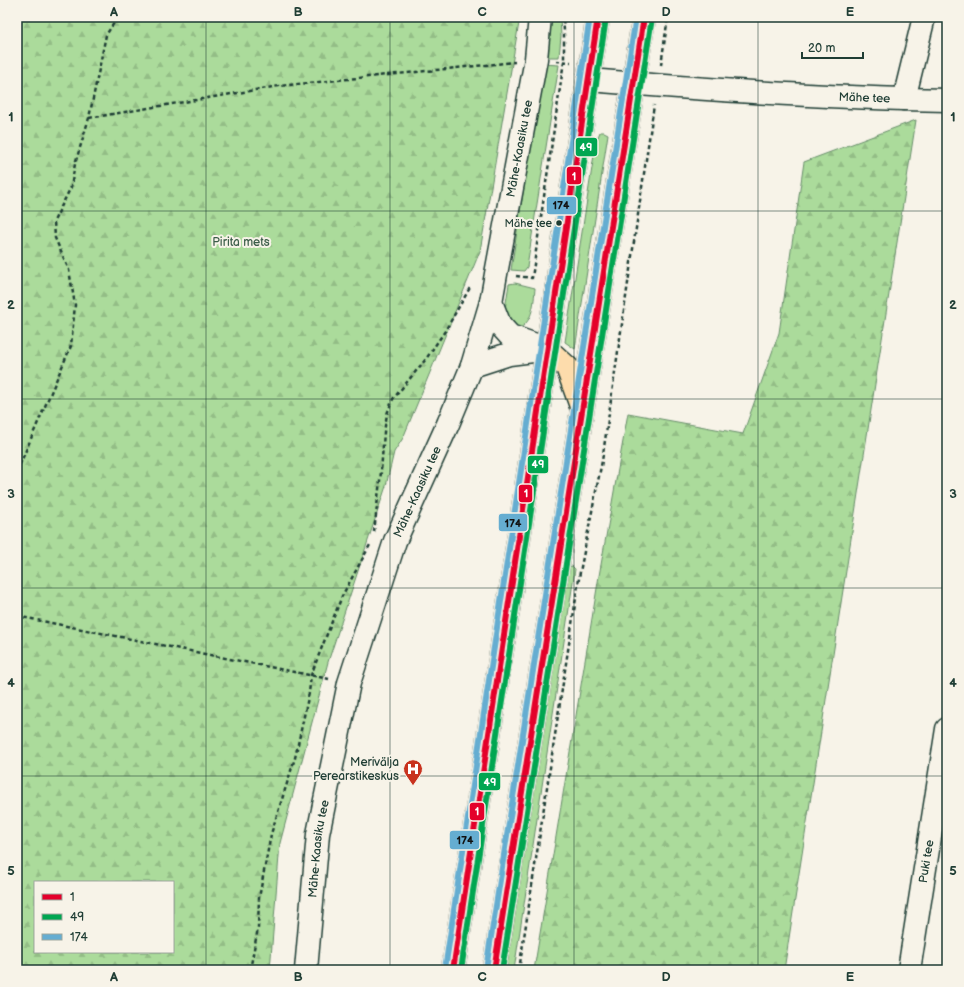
<svg xmlns="http://www.w3.org/2000/svg" width="964" height="987" font-family="'Balsamiq Sans',sans-serif">
<defs>
<pattern id="forest-firs" width="22" height="20" patternUnits="userSpaceOnUse"><rect width="22" height="20" fill="#abdb9b"/><path d="M5 1l3.5 6h-7zM16 11l3.5 6h-7z" fill="#93bd86"/></pattern>
</defs>
<rect width="100%" height="100%" fill="#f7f3e8"/>
<filter id="ink" filterUnits="userSpaceOnUse"><feTurbulence type="fractalNoise" baseFrequency=".025" numOctaves="2"/><feDisplacementMap in="SourceGraphic" scale="8" xChannelSelector="R" yChannelSelector="G"/><feConvolveMatrix kernelMatrix="1 2 1 2 8 2 1 2 1" color-interpolation-filters="sRGB"/></filter>
<g filter="url(#ink)">
<path fill="#abdb9b" stroke="#658c68" d="M 550,17 L 560,17 L 561,36 L 559,57 L 544,57 Z
M 543,64 L 559,65 L 527,267 L 524,271 L 511,270 Z
M 600,132 L 604,132 L 608,134 L 575,349 L 565,342 L 596,142 Z
M 515,283 L 535,288 C 534,302 533,321 520,328 L 510,326 L 505,309 L 509,284 Z
M 572,566 L 575,569 L 514,970 L 506,970 L 569,567 Z"/>
<path fill="url(#forest-firs)" stroke="#658c68" fill-rule="evenodd" d="M 17,17 L 520,17 L 480,251 L 403,438 L 394,452 L 386,486 L 328,662 L 280,843 L 270,970 L 17,970 ZM 35,882 L 173,882 L 173,952 L 35,952 Z
M 916,120 L 784,970 L 534,970 L 599,576 L 628,413 L 743,434 L 779,333 L 804,162 Z"/>
<g fill="none" stroke-linecap="round" stroke-linejoin="round">
<g stroke="#1f3d34" stroke-width="25">
<g id="minor">
<path id="s1" d="M 589,80 C 708,90 828,98 947,100"/>
<path d="M 904,99 L 924,17"/>
<path d="M 491,302 L 500,325 L 510,336 L 547,349"/>
<path d="M 472,366 L 509,354 L 541,350"/>
<path id="s2" d="M 306,970 L 318,834 L 349,683 L 395,541 L 448,424 L 472,366 L 491,302 L 496,274 L 536,59 L 540,17"/>
<path id="s3" d="M 909,970 L 947,729"/>
</g>
</g>
<g stroke="#1f3d34" stroke-width="25">
<path id="major" d="M 547,349 L 567,367 L 582,409
M 453,970 L 598,17
M 494,970 L 644,17"/>
</g>
<path stroke="#1f3d34" stroke-width="2.5" stroke-dasharray="4 3" stroke-linecap="butt" d="M 556,61 L 571,62
M 661,65 L 668,17
M 89,118 L 279,86 L 515,62
M 516,276 L 532,278 L 564,61 L 564,31 L 563,17
M 17,471 L 71,346 L 75,305 L 69,270 L 55,238 L 54,221 L 71,187 L 75,164 L 89,118 L 106,35 L 118,17
M 374,532 L 381,472 L 384,432 L 387,414 L 393,399 L 426,359 L 445,331 L 471,286
M 17,616 L 329,679
M 250,970 L 258,928 L 259,898 L 271,834 L 295,758 L 309,693 L 311,675 L 342,596 L 370,545
M 519,970 L 580,572 L 602,461 L 654,105"/>
<use href="#minor" stroke="#f7f3e8" stroke-width="22"/>
<use href="#major" stroke="#fddcac" stroke-width="22"/>
<g stroke="#f7f3e8" stroke-width="9">
<path id="bus-1" d="M 453,970 L 598,17
M 494,970 L 644,17"/>
</g>
<g stroke="#f7f3e8" stroke-width="9">
<path id="bus-2" d="M 461,970 L 606,18
M 502,970 L 652,18"/>
</g>
<g stroke="#f7f3e8" stroke-width="9">
<path id="bus-3" d="M 445,969 L 590,17
M 486,969 L 636,17"/>
</g>
<use href="#bus-1" stroke="#e4002b" stroke-width="6"/>
<use href="#bus-2" stroke="#00a651" stroke-width="6"/>
<use href="#bus-3" stroke="#65add1" stroke-width="6"/>
</g>
</g>
<path fill="none" stroke="#1f3d34" stroke-width="1" stroke-opacity="0.55" d="M 206,17 L 206,970M 390,17 L 390,970M 574,17 L 574,970M 758,17 L 758,970M 17,211 L 947,211M 17,399 L 947,399M 17,588 L 947,588M 17,776 L 947,776"/>
<defs>
<g id="hospital-pin" transform="scale(1)"><path d="M0 17L-7.5 6A9.5 9.5 0 1 1 7.5 6Z" fill="#c8321e" stroke="#f7f3e8"/><path d="M-5-5h3v3.5h4V-5h3V5h-3V1.5h-4V5h-3Z" fill="#fff"/></g>
</defs>
<g fill-rule="evenodd">
<use href="#hospital-pin" x="413" y="769"/>
</g>
<circle fill="#1f3d34" stroke="#f7f3e8" stroke-width="1.5" cx="559" cy="223" r="3.5"/>
<g text-anchor="middle" dominant-baseline="central" stroke-width="4" stroke-linejoin="round" paint-order="stroke">
<g font-size="11" fill="#1f3d34" stroke="#f7f3e8" text-anchor="end">
<text x="552" y="223">Mähe tee</text>
</g>
<g font-size="12" fill="#1f3d34" stroke="#f7f3e8">
<text stroke="none"><textPath href="#s1" startOffset="276">Mähe tee</textPath></text>
<text stroke="none"><textPath href="#s2" startOffset="854">Mähe-Kaasiku tee</textPath></text>
<text stroke="none"><textPath href="#s2" startOffset="494">Mähe-Kaasiku tee</textPath></text>
<text stroke="none"><textPath href="#s2" startOffset="122">Mähe-Kaasiku tee</textPath></text>
<text stroke="none"><textPath href="#s3" startOffset="110">Puki tee</textPath></text>
</g>
<g font-size="12" fill="#3b5d49" stroke="#f7f3e8">
<text x="241" y="242">Pirita mets</text>
</g>
<g font-size="12" fill="#1f3d34" stroke="#f7f3e8" text-anchor="end">
<text x="399" y="762">Merivälja<tspan x="399" dy="14">Perearstikeskus</tspan></text>
</g>
</g>
<g stroke="#f7f3e8" stroke-width="1.5">
<rect x="575" y="137" width="23" height="20" rx="4" fill="#00a651"/>
<rect x="566" y="166" width="16" height="19" rx="4" fill="#e4002b"/>
<rect x="546" y="196" width="31" height="19" rx="4" fill="#65add1"/>
<rect x="527" y="455" width="22" height="19" rx="4" fill="#00a651"/>
<rect x="518" y="484" width="15" height="19" rx="4" fill="#e4002b"/>
<rect x="498" y="513" width="30" height="19" rx="4" fill="#65add1"/>
<rect x="478" y="772" width="23" height="19" rx="4" fill="#00a651"/>
<rect x="469" y="802" width="16" height="19" rx="4" fill="#e4002b"/>
<rect x="449" y="830" width="31" height="20" rx="4" fill="#65add1"/>
</g>
<g font-size="11" text-anchor="middle" font-weight="bold" fill="#fff">
<text x="586" y="151">49</text>
<text x="574" y="180">1</text>
<text x="538" y="468">49</text>
<text x="526" y="497">1</text>
<text x="490" y="786">49</text>
<text x="477" y="815">1</text>
</g>
<g font-size="11" text-anchor="middle" font-weight="bold" fill="#111">
<text x="561" y="209">174</text>
<text x="513" y="527">174</text>
<text x="465" y="844">174</text>
</g>
<rect width="964" height="987" fill="none" stroke="#f7f3e8" stroke-width="44"/>
<rect x="34" y="881" width="140" height="72" fill="#f7f3e8" stroke="#a1aaa0"/>
<rect x="42" y="894" width="20" height="6" fill="#e4002b" stroke="#a1aaa0"/>
<text x="70" y="901" font-size="12" fill="#1f3d34">1</text>
<rect x="42" y="914" width="20" height="6" fill="#00a651" stroke="#a1aaa0"/>
<text x="70" y="921" font-size="12" fill="#1f3d34">49</text>
<rect x="42" y="934" width="20" height="6" fill="#65add1" stroke="#a1aaa0"/>
<text x="70" y="941" font-size="12" fill="#1f3d34">174</text>
<path d="M802 52v6h61v-6" fill="none" stroke="#1f3d34" stroke-width="2"/>
<text x="808" y="52" font-size="12" fill="#1f3d34" stroke="#f7f3e8" stroke-width="3" paint-order="stroke">20 m</text>
<rect x="22" y="22" width="920" height="943" fill="none" stroke="#1f3d34" stroke-width="1.5"/>
<g font-size="13" text-anchor="middle" font-weight="bold" fill="#1f3d34">
<text x="114" y="16">A</text>
<text x="298" y="16">B</text>
<text x="482" y="16">C</text>
<text x="666" y="16">D</text>
<text x="850" y="16">E</text>
<text x="11" y="121">1</text>
<text x="953" y="121">1</text>
<text x="11" y="309">2</text>
<text x="953" y="309">2</text>
<text x="11" y="498">3</text>
<text x="953" y="498">3</text>
<text x="11" y="687">4</text>
<text x="953" y="687">4</text>
<text x="11" y="875">5</text>
<text x="953" y="875">5</text>
<text x="114" y="981">A</text>
<text x="298" y="981">B</text>
<text x="482" y="981">C</text>
<text x="666" y="981">D</text>
<text x="850" y="981">E</text>
</g>
</svg>
